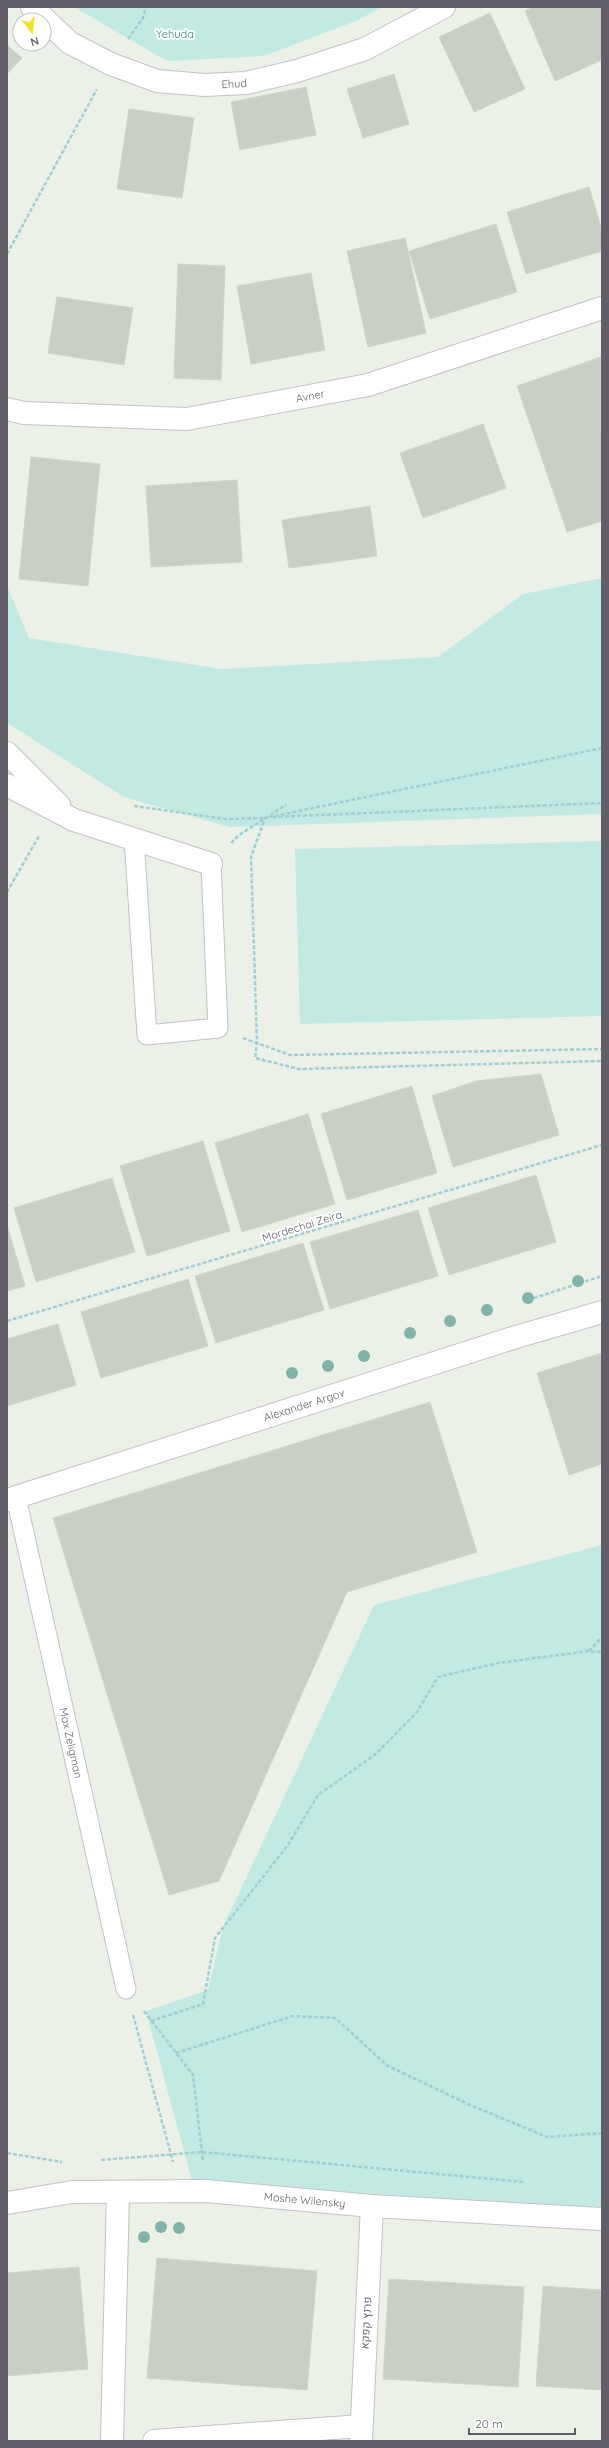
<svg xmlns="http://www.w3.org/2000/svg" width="609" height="2448" font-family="Quicksand,Heebo,sans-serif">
<rect width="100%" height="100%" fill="#ebf1e7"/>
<path fill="#c2eae2" d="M 74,7 L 382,7 L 356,21 L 264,56 L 167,61 Z
M 602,578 L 602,814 L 230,827 L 124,797 L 7,723 L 7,586 L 29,638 L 221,669 L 438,657 L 523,594 Z
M 602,841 L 602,1016 L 300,1024 L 295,849 Z
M 602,1545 L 602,2210 L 192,2181 L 146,2011 L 208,1990 L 223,1927 L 374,1605 Z"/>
<path fill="#cacfc5" stroke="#cdd7c4" d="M 533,7 L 602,7 L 602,60 L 555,81 L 525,11 Z
M 490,13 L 525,89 L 474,112 L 439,37 Z
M 7,45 L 22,58 L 7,74 Z
M 394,74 L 409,124 L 363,138 L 347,89 Z
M 306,87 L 316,135 L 240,150 L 231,102 Z
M 129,109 L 194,118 L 182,198 L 117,189 Z
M 589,187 L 602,230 L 602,251 L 526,274 L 507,212 Z
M 496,224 L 517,292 L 430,319 L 409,251 Z
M 405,238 L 426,333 L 368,347 L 347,251 Z
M 178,264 L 225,266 L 221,380 L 174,378 Z
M 311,273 L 325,350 L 251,364 L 237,286 Z
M 57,297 L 133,308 L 124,365 L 48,353 Z
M 601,357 L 602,521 L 567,532 L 517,386 Z
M 483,424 L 506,488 L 423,518 L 400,453 Z
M 31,457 L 100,464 L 88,586 L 19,579 Z
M 237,480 L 242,562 L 151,567 L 146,486 Z
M 370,506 L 377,556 L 289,568 L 282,520 Z
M 541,1074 L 559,1135 L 453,1167 L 432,1096 L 476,1081 Z
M 412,1086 L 437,1173 L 347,1200 L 321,1114 Z
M 308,1114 L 335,1204 L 242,1232 L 215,1143 Z
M 203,1141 L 230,1231 L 147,1256 L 120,1166 Z
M 536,1175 L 556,1242 L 449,1275 L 428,1208 Z
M 112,1178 L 135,1252 L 36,1282 L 14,1208 Z
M 418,1210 L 438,1276 L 330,1309 L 310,1242 Z
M 7,1225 L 25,1286 L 7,1291 Z
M 303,1243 L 324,1310 L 216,1343 L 195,1276 Z
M 188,1279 L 208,1346 L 101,1378 L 81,1312 Z
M 58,1324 L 76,1385 L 7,1406 L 7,1339 Z
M 602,1353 L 602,1464 L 569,1475 L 537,1373 Z
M 430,1402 L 477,1552 L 347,1592 L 219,1881 L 169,1895 L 53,1518 Z
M 157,2258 L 317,2271 L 307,2390 L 147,2378 Z
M 79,2267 L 88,2369 L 7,2376 L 7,2273 Z
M 389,2279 L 524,2287 L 518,2387 L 383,2379 Z
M 543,2286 L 602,2290 L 602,2390 L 536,2386 Z"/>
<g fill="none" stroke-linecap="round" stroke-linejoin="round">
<g stroke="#c4c0c8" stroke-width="21">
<g id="lane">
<path d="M 134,838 L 147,1035 L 218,1028 L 211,864"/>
<path id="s1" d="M 16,1497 L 126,1989"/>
</g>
</g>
<g stroke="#c4c0c8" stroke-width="24">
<g id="street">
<path id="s2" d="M 32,7 L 70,43 L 111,64 L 157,81 L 205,85 L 246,83 L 297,71 L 365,49 L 444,7"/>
<path id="s3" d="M 7,409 L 24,413 L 187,419 L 368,385 L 602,308"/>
<path d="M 7,753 L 59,805"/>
<path d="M 7,785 L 74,820 L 211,864"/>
<path id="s4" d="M 7,1500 L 516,1337 L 602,1312"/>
<path id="s5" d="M 7,2203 L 72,2192 L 206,2191 L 372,2206 L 602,2219"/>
<path d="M 112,2441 L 118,2192"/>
<path d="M 154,2441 L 361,2426"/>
<path d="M 361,2441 L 372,2206"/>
</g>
</g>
<path stroke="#9fcfd4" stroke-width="2.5" stroke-dasharray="4 2" stroke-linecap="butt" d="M 128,39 L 143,18 L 146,7
M 7,254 L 97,89
M 602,748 L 265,818 L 251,857 L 257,1043 L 255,1058 L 299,1069 L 602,1061
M 134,806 L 226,819 L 266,818
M 273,817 L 602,803
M 231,843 L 239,835 L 286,805
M 7,892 L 39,836
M 243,1038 L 290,1055 L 602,1049
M 528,1300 L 602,1276
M 7,1321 L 602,1145
M 589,1651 L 602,1637
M 144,2011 L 193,2075 L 203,2161
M 133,2015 L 173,2162
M 151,2021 L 203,2004 L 215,1938 L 288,1845 L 318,1795 L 376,1754 L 417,1712 L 438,1677 L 498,1663 L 589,1651 L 602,1652
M 176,2053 L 293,2016 L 335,2018 L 388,2066 L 468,2104 L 547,2137 L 602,2133
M 7,2153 L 62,2162
M 101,2160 L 202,2152 L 524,2182"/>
<use href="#lane" stroke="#fff" stroke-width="19"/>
<use href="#street" stroke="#fff" stroke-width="22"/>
</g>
<g fill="#82b3a8">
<circle cx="578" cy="1281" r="6"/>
<circle cx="528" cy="1298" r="6"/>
<circle cx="487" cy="1310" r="6"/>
<circle cx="450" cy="1321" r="6"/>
<circle cx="410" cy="1333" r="6"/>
<circle cx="364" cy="1356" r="6"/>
<circle cx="328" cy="1366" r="6"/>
<circle cx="292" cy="1373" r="6"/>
<circle cx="161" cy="2227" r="6"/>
<circle cx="179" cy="2228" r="6"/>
<circle cx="144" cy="2237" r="6"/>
</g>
<g text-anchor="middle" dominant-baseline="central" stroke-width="4" stroke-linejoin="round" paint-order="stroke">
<g font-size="11" fill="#2d8074" stroke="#fff">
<text x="175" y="34">Yehuda</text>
</g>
<g font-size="11" fill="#625e68" stroke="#fff">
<text stroke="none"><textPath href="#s2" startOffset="225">Ehud</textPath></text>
<text stroke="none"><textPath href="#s3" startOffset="306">Avner</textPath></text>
<text transform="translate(302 1226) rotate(-17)">Mordechai Zeira</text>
<text stroke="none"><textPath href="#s4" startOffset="312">Alexander Argov</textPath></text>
<text stroke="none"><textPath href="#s1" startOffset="252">Max Zeligman</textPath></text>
<text stroke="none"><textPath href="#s5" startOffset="299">Moshe Wilensky</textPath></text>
<text transform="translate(366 2323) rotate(-87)">פרנץ קפקא</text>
</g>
</g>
<rect width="609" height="2448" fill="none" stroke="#625e68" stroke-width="16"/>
<g transform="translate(32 32) rotate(164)"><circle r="19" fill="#ffffff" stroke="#c0bfc3"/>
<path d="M0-3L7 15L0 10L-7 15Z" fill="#f6df28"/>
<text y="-6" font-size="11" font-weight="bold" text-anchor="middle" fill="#625e68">N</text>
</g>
<path d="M469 2428v6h106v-6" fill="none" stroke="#625e68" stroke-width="2"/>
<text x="475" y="2428" font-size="12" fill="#625e68" stroke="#ffffff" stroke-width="3" paint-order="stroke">20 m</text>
</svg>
